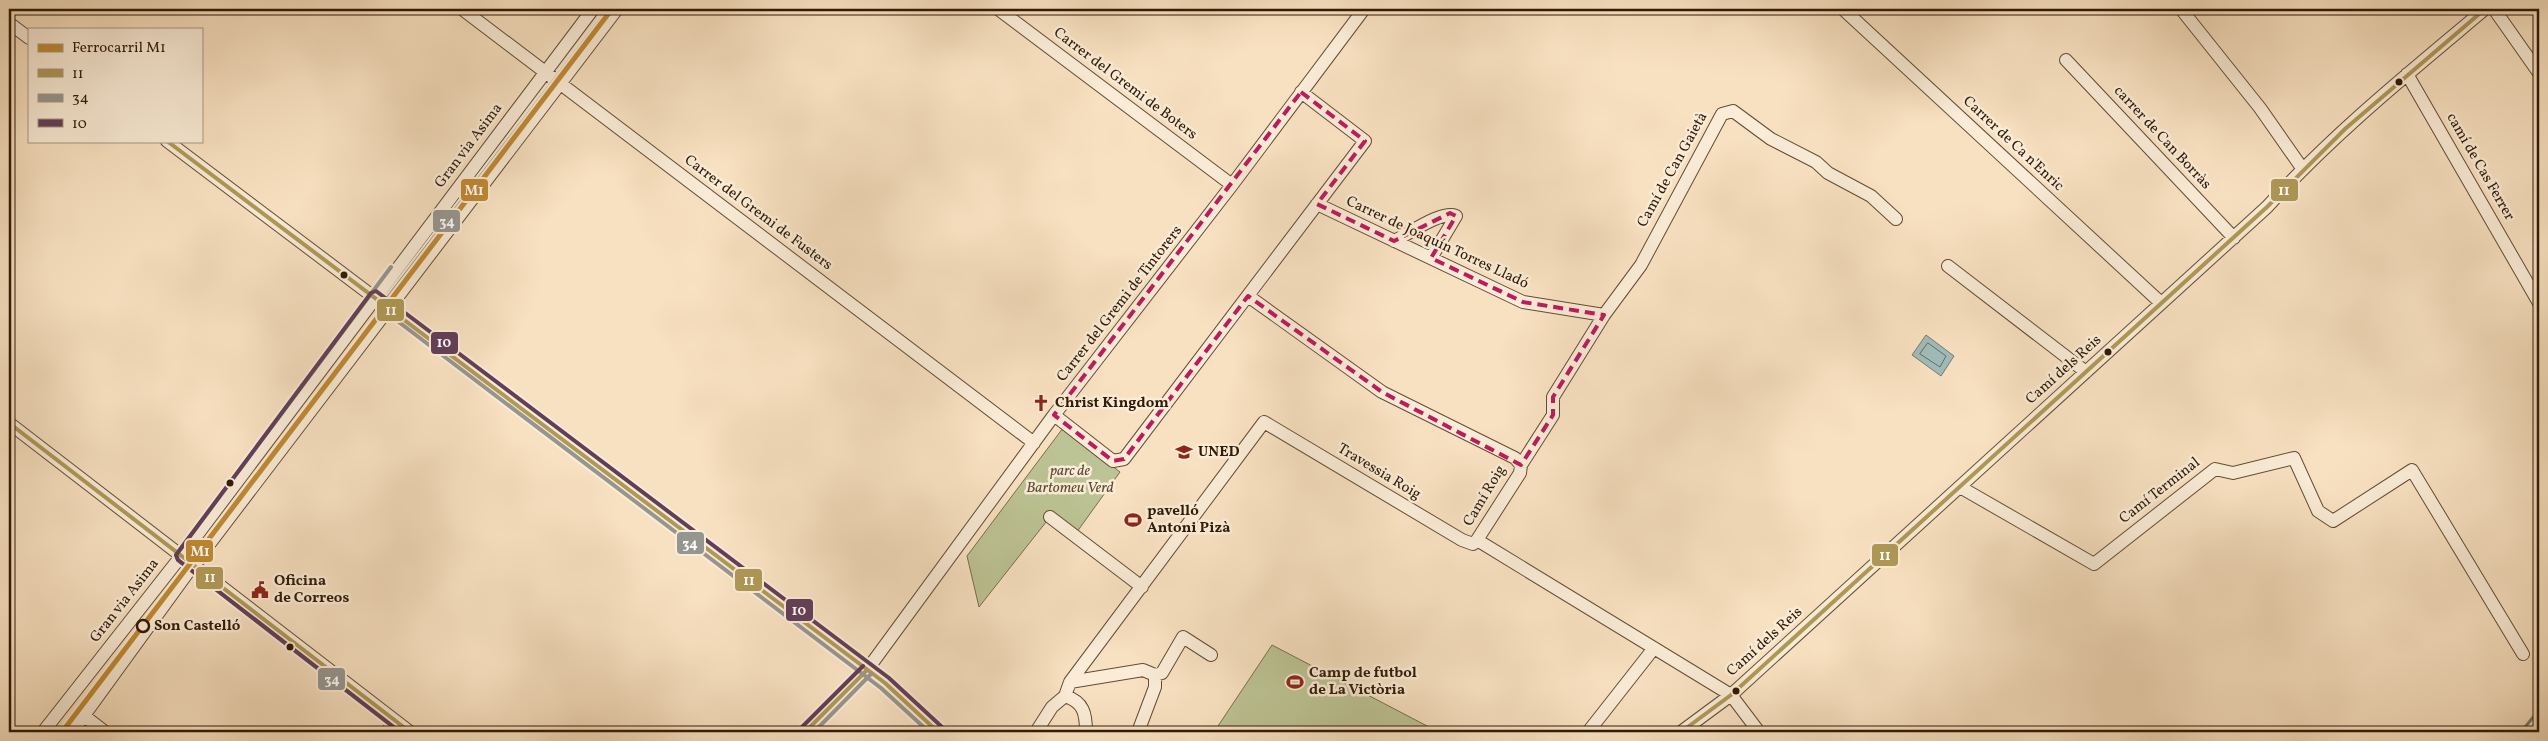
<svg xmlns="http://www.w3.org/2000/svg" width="2548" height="741" font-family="Vollkorn,serif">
<rect width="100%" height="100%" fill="#f8e1c1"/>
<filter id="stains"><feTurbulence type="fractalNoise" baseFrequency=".004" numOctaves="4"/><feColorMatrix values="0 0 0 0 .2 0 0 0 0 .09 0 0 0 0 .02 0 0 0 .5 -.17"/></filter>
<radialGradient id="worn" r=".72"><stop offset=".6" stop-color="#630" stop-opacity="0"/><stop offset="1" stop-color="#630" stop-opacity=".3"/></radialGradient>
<path fill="#bcc394" stroke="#766e4d" d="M 1063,428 L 1120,472 L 1074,536 L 1050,517 L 979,607 L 967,556 Z
M 1272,645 L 1429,727 L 1427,732 L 1214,732 Z"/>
<path fill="#9fbcba" stroke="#737b72" d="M 1926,335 L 1954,356 L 1941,376 L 1912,355 Z"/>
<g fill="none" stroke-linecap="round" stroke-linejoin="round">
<path stroke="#686b60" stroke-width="1" d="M 1928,343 L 1946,356 L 1940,367 L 1920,354 Z"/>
<path stroke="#737b72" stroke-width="3" d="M 2521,732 L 2539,710"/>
<g stroke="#624c35" stroke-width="14">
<path id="minor" d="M 462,9 L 1034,443
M 998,9 L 1232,185
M 1843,9 L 2161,303
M 2181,9 L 2260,108 L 2302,168
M 2494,9 L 2539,73
M 9,23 L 29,38
M 2066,60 L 2234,238
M 2407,74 L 2539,303
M 167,141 L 885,683 L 938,732
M 1317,204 L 1523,302 L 1604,315
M 1394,241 C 1409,234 1441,210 1456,216 L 1431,258
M 1948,266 L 2086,372
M 1248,296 L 1382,392 L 1515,458 L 1521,465 L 1520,473 L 1477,540 L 1731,695 L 1759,732
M 1054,415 L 1113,461 L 1124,459 L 1365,141 L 1301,92
M 9,423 L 410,732
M 1521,465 L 1553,415 L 1553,397 L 1604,315 L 1641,265 L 1722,114 L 1733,111 L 1771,139 L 1816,162 L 1828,173 L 1871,196 L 1896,219
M 1960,487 L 2094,564 L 2215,469 L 2233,473 L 2294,458 L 2318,511 L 2333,521 L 2412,470 L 2523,654
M 1050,517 L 1142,587
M 1155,675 L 1162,673 L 1183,637 L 1211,655
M 1070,682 L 1143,670 L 1155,675 L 1155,687 L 1138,732
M 1065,696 L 1070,682 L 1264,422 L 1462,540 L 1473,544 L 1477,540
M 83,715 L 105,732
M 43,732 L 182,555 L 593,9
M 72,732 L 194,564 L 617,9
M 387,732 L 395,721
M 805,732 L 867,670 L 1054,415 L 1232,185 L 1364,9
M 1036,732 L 1052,707 L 1065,696 C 1084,702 1086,714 1086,732
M 1588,732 L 1654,648
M 1681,732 L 1731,695 L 2267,207 C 2333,134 2410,72 2485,9"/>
</g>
<use href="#minor" stroke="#faecd7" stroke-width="12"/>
<g stroke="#faecd7" stroke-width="8">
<path id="bus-1" d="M 167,141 L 885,683 L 938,732
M 9,423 L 410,732
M 805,732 L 867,670
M 1681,732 L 1731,695 L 2267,207 L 2345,129 L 2485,9"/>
</g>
<g stroke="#faecd7" stroke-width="8">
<path id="bus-2" d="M 609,9 L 384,303 L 383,310 L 881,688 L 929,732
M 391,267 L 176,555 L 178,560 L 400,732
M 814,732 L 871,674"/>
</g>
<g stroke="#faecd7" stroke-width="8">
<path id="bus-3" d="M 801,728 L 863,666
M 400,732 L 178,560 L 176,555 L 371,293 L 376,291 L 889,678 L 942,727"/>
</g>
<use href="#bus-1" stroke="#af9955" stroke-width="4"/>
<use href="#bus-2" stroke="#969691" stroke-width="4"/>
<use href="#bus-3" stroke="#623e5a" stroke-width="4"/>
<g stroke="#faecd7" stroke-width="9">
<path id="rail-1" d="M 62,732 L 612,9"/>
</g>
<use href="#rail-1" stroke="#c18a30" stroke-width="5"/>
</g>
<path fill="none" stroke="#c2185b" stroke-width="4" stroke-dasharray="10 6" stroke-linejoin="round" d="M 1301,92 L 1365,141 L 1317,204 L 1394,241 L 1450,213 L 1456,216 L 1431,258 L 1523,302 L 1604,315 L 1553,397 L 1553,415 L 1521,465 L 1382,392 L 1248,296 L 1124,459 L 1113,461 L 1054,415 Z"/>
<defs>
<g id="church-bare" transform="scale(1.35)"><path d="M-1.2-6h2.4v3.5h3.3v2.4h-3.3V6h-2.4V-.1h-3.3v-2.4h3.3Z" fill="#8f2418" stroke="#faecd7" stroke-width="2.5" paint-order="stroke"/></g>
<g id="university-bare" transform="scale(1.35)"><path d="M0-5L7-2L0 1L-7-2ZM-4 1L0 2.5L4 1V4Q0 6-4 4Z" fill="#8f2418" stroke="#faecd7" stroke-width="2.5" paint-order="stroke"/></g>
<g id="stadium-bare" transform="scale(1.35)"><path d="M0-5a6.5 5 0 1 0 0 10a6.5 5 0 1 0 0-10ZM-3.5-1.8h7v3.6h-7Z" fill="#8f2418" stroke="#faecd7" stroke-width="2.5" paint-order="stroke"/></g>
<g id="civic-bare" transform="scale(1.35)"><path d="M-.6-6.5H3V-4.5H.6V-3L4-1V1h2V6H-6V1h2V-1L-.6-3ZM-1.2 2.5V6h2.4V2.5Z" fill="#8f2418" stroke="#faecd7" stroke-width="2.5" paint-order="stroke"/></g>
</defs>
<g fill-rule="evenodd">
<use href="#church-bare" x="1041" y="403"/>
<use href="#university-bare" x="1184" y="452"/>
<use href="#stadium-bare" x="1133" y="520"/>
<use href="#civic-bare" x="260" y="590"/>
<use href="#stadium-bare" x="1295" y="682"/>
</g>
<g fill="#301a06" stroke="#faecd7" stroke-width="2">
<circle cx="2399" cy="82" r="4.5"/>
<circle cx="344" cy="275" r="4.5"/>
<circle cx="2108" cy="352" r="4.5"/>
<circle cx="230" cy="483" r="4.5"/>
<circle cx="290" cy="647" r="4.5"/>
<circle cx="1736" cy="691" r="4.5"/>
</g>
<circle fill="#faecd7" stroke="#301a06" stroke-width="2.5" cx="143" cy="626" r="6"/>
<g text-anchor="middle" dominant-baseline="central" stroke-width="5" stroke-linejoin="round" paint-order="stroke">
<g font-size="15" fill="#301a06" stroke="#faecd7">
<text transform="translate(1125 84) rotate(37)">Carrer del Gremi de Boters</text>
<text transform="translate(2162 138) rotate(47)">carrer de Can Borràs</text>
<text transform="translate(2013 144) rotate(43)">Carrer de Ca n'Enric</text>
<text transform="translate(469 146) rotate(-53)">Gran via Asima</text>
<text transform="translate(2480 167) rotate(60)">camí de Cas Ferrer</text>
<text transform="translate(1673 170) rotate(-61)">Camí de Can Gaietà</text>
<text transform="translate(758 213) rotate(37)">Carrer del Gremi de Fusters</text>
<text transform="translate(1437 243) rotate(25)">Carrer de Joaquín Torres Lladó</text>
<text transform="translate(1120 304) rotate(-52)">Carrer del Gremi de Tintorers</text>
<text transform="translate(2064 370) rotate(-42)">Camí dels Reis</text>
<text transform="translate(1379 472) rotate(31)">Travessia Roig</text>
<text transform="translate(2160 491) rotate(-38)">Camí Terminal</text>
<text transform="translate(1485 496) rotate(-59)">Camí Roig</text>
<text transform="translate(125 601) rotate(-52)">Gran via Asima</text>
<text transform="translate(1765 642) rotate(-42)">Camí dels Reis</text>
</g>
<g font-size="15" font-weight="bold" fill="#301a06" stroke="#faecd7" text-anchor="start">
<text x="1055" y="403">Christ Kingdom</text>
<text x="1198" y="452">UNED</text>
<text x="1147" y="511">pavelló<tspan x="1147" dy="17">Antoni Pizà</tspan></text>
<text x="274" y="581">Oficina<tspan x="274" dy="17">de Correos</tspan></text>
<text x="1309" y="673">Camp de futbol<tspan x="1309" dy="17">de La Victòria</tspan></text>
</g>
<g font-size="15" font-style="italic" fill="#5a4d31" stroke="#faecd7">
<text x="1070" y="471">parc de<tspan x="1070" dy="17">Bartomeu Verd</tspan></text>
</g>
<g font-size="15" font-weight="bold" fill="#301a06" stroke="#faecd7" text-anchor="start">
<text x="154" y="626">Son Castelló</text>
</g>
</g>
<g stroke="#faecd7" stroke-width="2">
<rect x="460" y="178" width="29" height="24" rx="5" fill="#c18a30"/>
<rect x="2270" y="178" width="29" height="24" rx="5" fill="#af9955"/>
<rect x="432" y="209" width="29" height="24" rx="5" fill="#969691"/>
<rect x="376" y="298" width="29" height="24" rx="5" fill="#af9955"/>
<rect x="430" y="331" width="29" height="24" rx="5" fill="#623e5a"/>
<rect x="676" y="531" width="29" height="24" rx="5" fill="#969691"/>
<rect x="185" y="539" width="29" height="24" rx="5" fill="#c18a30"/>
<rect x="1871" y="543" width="28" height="24" rx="5" fill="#af9955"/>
<rect x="195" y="566" width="29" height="24" rx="5" fill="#af9955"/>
<rect x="734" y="568" width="29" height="24" rx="5" fill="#af9955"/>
<rect x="785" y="598" width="29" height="24" rx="5" fill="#623e5a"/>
<rect x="317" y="667" width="29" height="24" rx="5" fill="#969691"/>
</g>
<g font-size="14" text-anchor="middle" font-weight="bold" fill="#fff">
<text x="474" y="195">M1</text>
<text x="2284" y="195">11</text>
<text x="447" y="226">34</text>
<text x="391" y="315">11</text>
<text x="444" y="347">10</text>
<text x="690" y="548">34</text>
<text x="200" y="556">M1</text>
<text x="1885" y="560">11</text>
<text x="210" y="582">11</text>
<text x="749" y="585">11</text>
<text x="799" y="615">10</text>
<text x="332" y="684">34</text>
</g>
<rect width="2548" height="741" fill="none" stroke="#f8e1c1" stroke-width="30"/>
<rect x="10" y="10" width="2528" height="721" fill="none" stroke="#301a06" stroke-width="2.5"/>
<rect x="15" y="15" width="2518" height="711" fill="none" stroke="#301a06"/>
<rect x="28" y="28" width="175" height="115" fill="#faecd7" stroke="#a99883"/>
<rect x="38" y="44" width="25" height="8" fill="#c18a30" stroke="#a99883"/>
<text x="72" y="52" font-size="15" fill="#301a06">Ferrocarril M1</text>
<rect x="38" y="69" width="25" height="8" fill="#af9955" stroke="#a99883"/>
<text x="72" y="78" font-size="15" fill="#301a06">11</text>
<rect x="38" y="94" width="25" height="8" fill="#969691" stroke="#a99883"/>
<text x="72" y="102" font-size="15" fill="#301a06">34</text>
<rect x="38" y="119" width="25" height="8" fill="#623e5a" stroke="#a99883"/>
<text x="72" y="128" font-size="15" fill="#301a06">10</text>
<rect width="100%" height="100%" filter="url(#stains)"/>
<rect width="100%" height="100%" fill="url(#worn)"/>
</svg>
